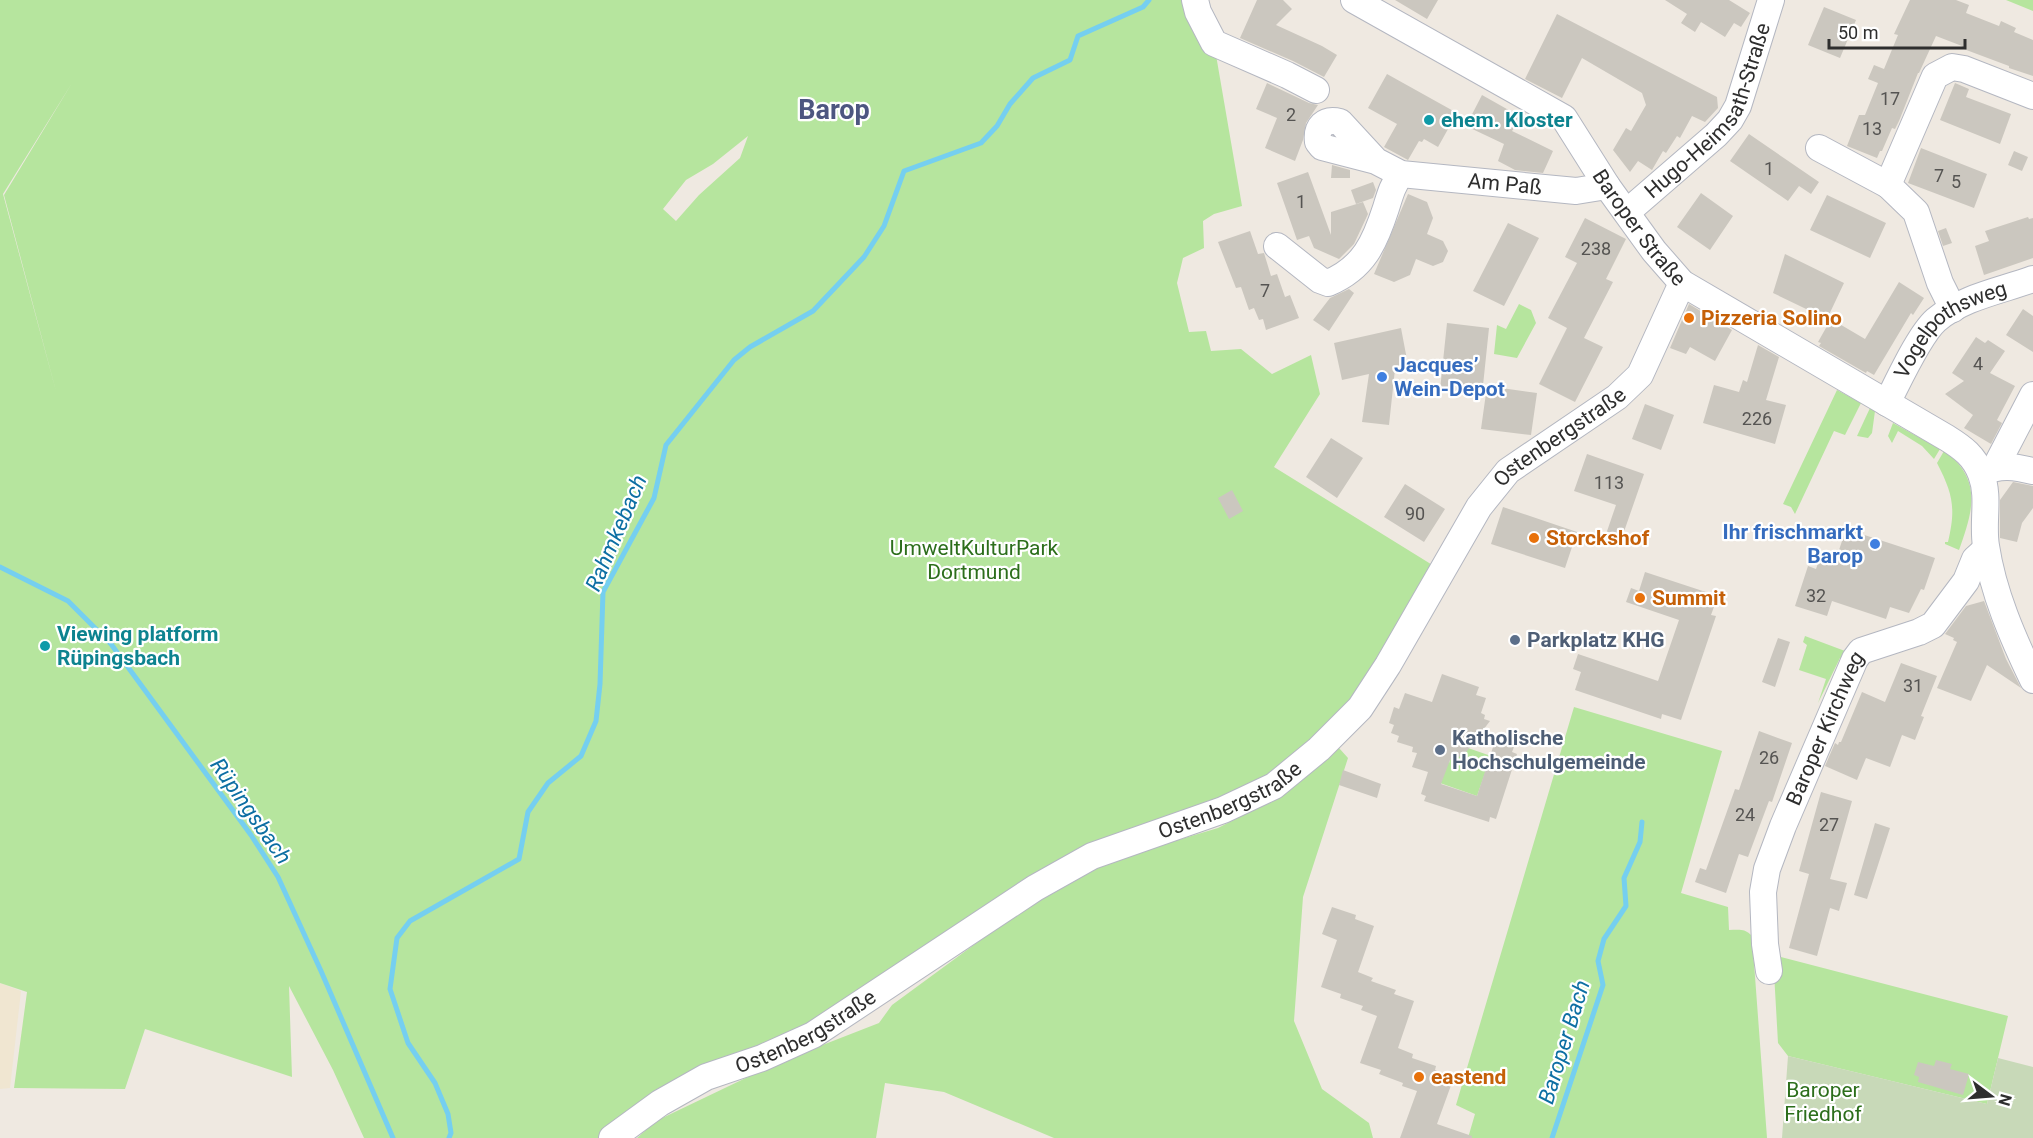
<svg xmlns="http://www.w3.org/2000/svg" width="2033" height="1138" font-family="Roboto,sans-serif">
<rect width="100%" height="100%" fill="#efe9e1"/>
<path fill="#f0e6d1" d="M 0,983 L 21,991 L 10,1088 L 0,1089 Z"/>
<path fill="#b6e59e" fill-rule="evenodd" d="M 0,0 L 1195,0 L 1216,55 L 1242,206 L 1214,214 L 1203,221 L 1204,248 L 1183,258 L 1177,283 L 1189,332 L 1206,331 L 1211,351 L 1241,349 L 1272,374 L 1311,355 L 1320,394 L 1274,467 L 1434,566 L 1364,687 L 1272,778 L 1138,833 L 878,988 L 604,1138 L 364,1138 L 333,1070 L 289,986 L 292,1077 L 145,1029 L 125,1089 L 14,1088 L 27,992 L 0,983 ZM 72,83 L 4,195 L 57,395 L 3,194 ZM 748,136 L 740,158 L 699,195 L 676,221 L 663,209 L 686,180 L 713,164 Z
M 2006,0 L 2033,0 L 2033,11 Z
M 1519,304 L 1531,310 L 1536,323 L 1517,358 L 1494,354 L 1497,325 L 1506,329 Z
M 1837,390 L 1861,403 L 1845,435 L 1834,431 L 1795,514 L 1791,507 L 1783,504 Z
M 1870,408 L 1875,411 L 1872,433 L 1868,438 L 1857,436 Z
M 1893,423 L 1940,449 L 1934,459 L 1922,446 L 1898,431 L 1892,443 L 1888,436 Z
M 1944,451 C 1983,479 1973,511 1959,550 L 1945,544 L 1945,542 L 1948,542 C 1956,508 1953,494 1937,463 Z
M 1805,636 L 1845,651 L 1843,659 L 1840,658 L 1818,703 L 1826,679 L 1799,670 L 1807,645 L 1803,642 Z
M 1574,707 L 1722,751 L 1681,893 L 1728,907 L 1729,930 C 1738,930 1745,928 1752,936 L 1767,1138 L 1468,1138 L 1475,1114 L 1456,1105 Z
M 1339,748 L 1348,758 L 1303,897 L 1294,1021 L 1322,1089 L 1369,1123 L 1373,1138 L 1054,1138 L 944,1092 L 885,1083 L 876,1138 L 637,1138 L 656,1121 L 779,1062 L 879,1023 L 892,1005 L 1031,903 L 1104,862 L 1218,828 L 1251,811 Z
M 1468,748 L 1491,756 L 1477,796 L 1440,783 L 1447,762 L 1449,763 L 1451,757 L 1463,755 Z
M 1773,955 L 2008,1016 L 1987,1104 L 1788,1056 L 1778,1043 Z"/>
<path fill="#c8d9b8" d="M 1788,1056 L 1987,1104 L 1998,1058 L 2033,1067 L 2033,1138 L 1782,1138 Z"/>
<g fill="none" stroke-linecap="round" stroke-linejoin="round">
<path stroke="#75cff0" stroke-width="5" d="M 0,567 L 68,601 L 111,644 L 251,835 L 278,877 L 321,971 L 393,1138
M 449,1138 L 451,1133 L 448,1114 L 435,1083 L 408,1043 L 390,989 L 397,938 L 410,921 L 519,859 L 528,812 L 548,783 L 581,756 L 596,721 L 600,684 L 603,592 L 654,498 L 666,445 L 734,360 L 750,347 L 813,311 L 864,257 L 884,226 L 904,171 L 981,143 L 997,126 L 1010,104 L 1033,78 L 1070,60 L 1078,36 L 1143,7 L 1149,0
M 1552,1138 L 1603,985 L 1598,961 L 1604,939 L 1626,906 L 1624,878 L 1640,842 L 1642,822"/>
</g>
<path fill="#cbc7bf" d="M 1257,0 L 1283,0 L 1292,9 L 1276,25 L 1322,46 L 1337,55 L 1324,77 L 1293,61 L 1240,38 Z
M 1395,0 L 1438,0 L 1427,19 Z
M 1665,0 L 1729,0 L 1750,13 L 1741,27 L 1734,23 L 1725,37 L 1701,22 L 1695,32 L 1681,23 L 1687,14 Z
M 1910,0 L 1956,0 L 1969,5 L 1966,13 L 1999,26 L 2001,21 L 2016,28 L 2014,32 L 2033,40 L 2033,76 L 2009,68 L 2009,66 L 1961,48 L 1962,46 L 1936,36 L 1919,73 L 1918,73 L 1899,121 L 1895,129 L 1892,128 L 1882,151 L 1880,151 L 1877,158 L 1847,146 L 1859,115 L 1865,115 L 1878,83 L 1868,79 L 1874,65 L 1884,69 L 1898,35 L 1894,34 Z
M 1824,7 L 1856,20 L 1840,58 L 1808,45 Z
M 1557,14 L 1717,97 L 1718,108 L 1705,122 L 1692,116 L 1680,138 L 1677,136 L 1666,153 L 1663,151 L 1652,170 L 1638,161 L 1630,172 L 1613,150 L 1626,128 L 1631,131 L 1646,105 L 1642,93 L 1582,58 L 1562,98 L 1525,79 Z
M 1387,74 L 1457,113 L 1438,147 L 1424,139 L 1422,142 L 1419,141 L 1408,160 L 1384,147 L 1397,124 L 1368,108 Z
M 1267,83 L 1309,103 L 1318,105 L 1306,123 L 1303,140 L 1295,161 L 1265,148 L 1277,118 L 1256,109 Z
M 1955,83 L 1969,89 L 1966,97 L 2011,114 L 2000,144 L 1940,120 Z
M 1482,95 L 1521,117 L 1512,131 L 1553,151 L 1543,173 L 1515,170 L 1498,161 L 1504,144 L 1466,126 Z
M 1749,134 L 1819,182 L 1811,194 L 1799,186 L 1788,201 L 1730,161 Z
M 1921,148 L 1987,174 L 1974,208 L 1908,183 Z
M 2014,151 L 2028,157 L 2022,171 L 2008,165 Z
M 1332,165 L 1350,170 L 1350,178 L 1331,178 Z
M 1308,172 L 1331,235 L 1331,212 L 1363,202 L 1368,214 L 1354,244 L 1339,259 L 1314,248 L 1309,236 L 1297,240 L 1277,183 Z
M 1373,182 L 1376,190 L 1373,198 L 1356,204 L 1351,190 Z
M 1701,193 L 1733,216 L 1710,250 L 1677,227 Z
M 1408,194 L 1427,202 L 1433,218 L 1427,234 L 1443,241 L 1448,251 L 1443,262 L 1433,266 L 1416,259 L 1410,275 L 1394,282 L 1374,274 Z
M 1827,195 L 1886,223 L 1870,258 L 1810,230 Z
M 2028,217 L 2029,219 L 2033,218 L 2033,258 L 1984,275 L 1975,246 L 1989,241 L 1985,231 Z
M 1585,218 L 1626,239 L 1606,279 L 1613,282 L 1584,338 L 1603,347 L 1575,402 L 1539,384 L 1567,328 L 1548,318 L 1577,263 L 1565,257 Z
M 1508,223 L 1539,238 L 1504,306 L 1473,291 Z
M 1946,228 L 1952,243 L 1943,246 L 1938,231 Z
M 1250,231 L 1258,254 L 1264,253 L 1271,276 L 1277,274 L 1285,297 L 1290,295 L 1299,318 L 1266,330 L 1263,319 L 1259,320 L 1254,308 L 1249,310 L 1241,287 L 1236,288 L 1218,242 Z
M 1785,254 L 1844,283 L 1827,319 L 1773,293 Z
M 1899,282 L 1924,298 L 1913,315 L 1911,313 L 1874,375 L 1867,371 L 1866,373 L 1819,346 L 1821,343 L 1818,342 L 1831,319 L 1865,339 Z
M 1349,289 L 1354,293 L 1329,331 L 1313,320 L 1330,298 Z
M 1689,304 L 1732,330 L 1715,361 L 1690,347 L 1686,354 L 1670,348 Z
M 2023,309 L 2033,316 L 2033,352 L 2006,335 Z
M 1447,323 L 1489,328 L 1482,395 L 1440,390 Z
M 1401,328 L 1408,365 L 1395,369 L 1389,425 L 1362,422 L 1369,374 L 1342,380 L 1334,343 Z
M 1976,337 L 1985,343 L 1988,340 L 2005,351 L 1990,373 L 2015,386 L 1997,420 L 2002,423 L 1991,444 L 1964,428 L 1973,415 L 1945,394 L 1964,381 L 1952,373 Z
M 1758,345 L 1779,357 L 1766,400 L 1786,405 L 1775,444 L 1703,423 L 1714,385 L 1739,392 L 1743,380 L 1747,382 Z
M 1487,386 L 1537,393 L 1531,435 L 1481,429 Z
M 1645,404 L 1674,415 L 1661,450 L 1632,439 Z
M 1331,438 L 1363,458 L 1337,498 L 1306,477 Z
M 1587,454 L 1644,474 L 1619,546 L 1604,540 L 1616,505 L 1574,491 Z
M 2013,482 L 2033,486 L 2033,508 L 2022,523 L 2017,542 L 2000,538 L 2000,500 Z
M 1405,484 L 1445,509 L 1424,542 L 1384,517 Z
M 1232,490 L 1243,511 L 1229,519 L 1218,498 Z
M 1503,507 L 1577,532 L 1565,568 L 1491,544 Z
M 1846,529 L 1935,558 L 1924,590 L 1921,589 L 1909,613 L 1890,607 L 1886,619 L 1832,601 L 1827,616 L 1795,606 L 1808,566 L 1816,569 L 1821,554 L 1836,559 Z
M 1645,572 L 1718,596 L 1711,615 L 1716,616 L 1681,720 L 1662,714 L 1661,719 L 1575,690 L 1581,672 L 1573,669 L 1578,654 L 1658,681 L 1679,620 L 1626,602 L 1631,588 L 1639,591 Z
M 1984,601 L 2006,659 L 2021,688 L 1987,665 L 1971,701 L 1937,688 L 1957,642 L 1953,640 L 1954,638 L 1945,634 L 1966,606 Z
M 1778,638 L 1790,642 L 1775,687 L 1762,682 Z
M 1901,663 L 1937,676 L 1921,716 L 1924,717 L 1915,740 L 1902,735 L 1890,767 L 1866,758 L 1857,780 L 1825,766 L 1835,743 L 1838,745 L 1839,742 L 1841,742 L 1862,692 L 1885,702 Z
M 1442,674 L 1479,687 L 1476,695 L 1486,698 L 1481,713 L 1485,715 L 1484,719 L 1490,721 L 1464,755 L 1450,760 L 1441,784 L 1477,796 L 1495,741 L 1514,747 L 1512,752 L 1517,754 L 1496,819 L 1490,817 L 1489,822 L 1424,801 L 1426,796 L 1421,794 L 1428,772 L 1412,767 L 1417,753 L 1412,752 L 1413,747 L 1397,742 L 1399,736 L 1391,733 L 1394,725 L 1389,723 L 1394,707 L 1399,709 L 1405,693 L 1432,702 Z
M 1759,731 L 1792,743 L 1772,802 L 1769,801 L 1748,857 L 1739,854 L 1726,893 L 1695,882 L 1700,868 L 1706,870 L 1735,789 L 1739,790 Z
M 1343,770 L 1381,784 L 1377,798 L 1339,785 Z
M 1821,792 L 1852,801 L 1830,879 L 1847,883 L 1839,911 L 1830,908 L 1817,956 L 1789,948 L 1809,874 L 1799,871 Z
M 1875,823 L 1890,828 L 1867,899 L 1854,895 Z
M 1332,907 L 1356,915 L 1355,919 L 1374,926 L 1358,972 L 1373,978 L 1371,981 L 1396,990 L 1394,994 L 1414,1001 L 1398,1048 L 1413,1054 L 1412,1058 L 1436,1066 L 1435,1070 L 1454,1077 L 1437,1124 L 1472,1136 L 1472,1138 L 1400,1138 L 1417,1091 L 1402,1086 L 1403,1083 L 1379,1074 L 1381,1070 L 1360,1063 L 1377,1016 L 1361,1010 L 1363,1006 L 1340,998 L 1341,994 L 1321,987 L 1337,940 L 1322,934 Z
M 1936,1060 L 1952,1064 L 1950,1069 L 1969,1074 L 1963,1095 L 1918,1082 L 1919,1077 L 1914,1075 L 1918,1062 L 1934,1066 Z"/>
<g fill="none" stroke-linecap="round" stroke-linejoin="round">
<g stroke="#b4b7c1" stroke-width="28">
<g id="minor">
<path d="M 1195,0 L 1198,12 L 1214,43 L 1287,75 L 1316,90"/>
<path id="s1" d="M 1354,0 L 1564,118 L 1607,186 L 1654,251 L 1682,283 L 1947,438 C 1963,448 1974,456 1981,474 C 1990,497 1982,522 1986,546 C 1993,593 2013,638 2033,680"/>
<path d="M 1819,148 L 1888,185"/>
<path id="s2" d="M 1376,161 L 1322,147 L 1318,142 C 1316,127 1324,118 1340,122 L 1376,161 L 1401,174 L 1576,191 L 1607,186"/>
<path id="s3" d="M 1627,212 L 1716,135 L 1730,120 L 1738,106 L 1771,0"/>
<path d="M 1277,246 L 1320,280 L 1328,283 C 1364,268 1375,242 1386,208 C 1390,195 1393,184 1401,174"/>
<path d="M 1953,309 L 1940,283 L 1916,212 L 1888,185 L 1935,76 L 1952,67 L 1964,69 L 2033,96"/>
<path id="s4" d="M 1887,403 C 1898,382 1919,335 1936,320 C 1963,297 2000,291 2033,279"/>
<path d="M 1996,466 L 2033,395"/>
<path d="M 1984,472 C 2000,464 2016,467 2033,471"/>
<path id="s5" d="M 1769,971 L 1765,944 L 1763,892 L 1767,869 L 1783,826 L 1855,659 L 1861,651 L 1919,632 L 1933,625 L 1966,581 L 1975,559 L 1986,549"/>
<path id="s6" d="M 612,1138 L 660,1103 L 706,1077 L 762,1058 L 813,1035 L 1035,888 L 1092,856 L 1223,810 L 1274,786 L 1319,749 L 1360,708 L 1388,665 L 1479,507 L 1508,471 L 1617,397 L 1640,375 L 1682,283"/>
</g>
</g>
<use href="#minor" stroke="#fff" stroke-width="26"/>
</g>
<g fill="#0f9aa8" stroke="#fff" stroke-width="2">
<circle cx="1429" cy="120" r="6"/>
<circle cx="45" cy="646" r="6"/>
</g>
<g fill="#e8710a" stroke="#fff" stroke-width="2">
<circle cx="1689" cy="318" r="6"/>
<circle cx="1534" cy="538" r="6"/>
<circle cx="1640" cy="598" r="6"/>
<circle cx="1419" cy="1077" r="6"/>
</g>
<g fill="#3f7fe0" stroke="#fff" stroke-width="2">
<circle cx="1382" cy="377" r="6"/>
<circle cx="1875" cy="544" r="6"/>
</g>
<g fill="#5c6f8a" stroke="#fff" stroke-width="2">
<circle cx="1515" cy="640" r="6"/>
<circle cx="1440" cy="750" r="6"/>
</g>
<g text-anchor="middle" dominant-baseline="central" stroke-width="4.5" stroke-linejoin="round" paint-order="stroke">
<g font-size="18" fill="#555452">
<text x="1890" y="98">17</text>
<text x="1291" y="114">2</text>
<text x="1872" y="128">13</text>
<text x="1769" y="168">1</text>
<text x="1939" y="175">7</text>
<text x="1956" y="181">5</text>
<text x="1301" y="201">1</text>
<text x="1596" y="248">238</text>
<text x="1265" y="290">7</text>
<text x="1978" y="363">4</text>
<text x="1757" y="418">226</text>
<text x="1609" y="482">113</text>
<text x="1415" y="513">90</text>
<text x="1816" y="595">32</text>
<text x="1913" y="685">31</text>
<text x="1769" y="757">26</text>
<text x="1745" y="814">24</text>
<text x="1829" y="824">27</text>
</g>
<g font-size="21" fill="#2e2e2e" stroke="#fff">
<text stroke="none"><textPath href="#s3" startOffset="134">Hugo-Heimsath-Straße</textPath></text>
<text stroke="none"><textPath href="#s2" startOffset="285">Am Paß</textPath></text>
<text stroke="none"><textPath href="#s1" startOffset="374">Baroper Straße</textPath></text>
<text stroke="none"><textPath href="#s4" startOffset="102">Vogelpothsweg</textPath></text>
<text stroke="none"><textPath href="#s6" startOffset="1212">Ostenbergstraße</textPath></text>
<text stroke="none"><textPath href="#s5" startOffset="255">Baroper Kirchweg</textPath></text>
<text stroke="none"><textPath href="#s6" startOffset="708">Ostenbergstraße</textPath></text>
<text stroke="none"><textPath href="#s6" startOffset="222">Ostenbergstraße</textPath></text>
</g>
<g font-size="21" font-weight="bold" fill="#0d838f" stroke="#fff" text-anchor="start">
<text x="1441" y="120">ehem. Kloster</text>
<text x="57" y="634">Viewing platform<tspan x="57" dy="24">Rüpingsbach</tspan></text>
</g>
<g font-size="21" font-weight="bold" fill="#c56008" stroke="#fff" text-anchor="start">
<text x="1701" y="318">Pizzeria Solino</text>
<text x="1546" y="538">Storckshof</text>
<text x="1652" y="598">Summit</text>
<text x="1431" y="1077">eastend</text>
</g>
<g font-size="21" font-weight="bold" fill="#366cbe" stroke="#fff" text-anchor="start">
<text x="1394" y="365">Jacques’<tspan x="1394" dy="24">Wein-Depot</tspan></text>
<text x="1863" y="532" text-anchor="end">Ihr frischmarkt<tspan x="1863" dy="24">Barop</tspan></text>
</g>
<g font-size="21" fill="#2c6e1b" stroke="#fff">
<text x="974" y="548">UmweltKulturPark<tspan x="974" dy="24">Dortmund</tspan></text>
<text x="1823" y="1090">Baroper<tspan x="1823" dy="24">Friedhof</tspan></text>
</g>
<g font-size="21" font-weight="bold" fill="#4e5e75" stroke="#fff" text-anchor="start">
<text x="1527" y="640">Parkplatz KHG</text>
<text x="1452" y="738">Katholische<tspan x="1452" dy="24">Hochschulgemeinde</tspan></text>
</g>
<g font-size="22" font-style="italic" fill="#0d6fa3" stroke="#fff">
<text transform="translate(616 533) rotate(-67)">Rahmkebach</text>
<text transform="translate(251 811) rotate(55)">Rüpingsbach</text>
<text transform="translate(1564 1042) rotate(-73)">Baroper Bach</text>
</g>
<g font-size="27" font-weight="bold" fill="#4d5680" stroke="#fff">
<text x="834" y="110">Barop</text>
</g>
</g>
<g transform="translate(1991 1096) rotate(106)" stroke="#ffffff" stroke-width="4.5" paint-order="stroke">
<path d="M0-4.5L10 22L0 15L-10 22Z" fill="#2e2e2e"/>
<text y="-9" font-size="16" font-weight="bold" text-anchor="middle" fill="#2e2e2e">N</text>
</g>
<path d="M1829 39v9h136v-9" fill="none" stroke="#2e2e2e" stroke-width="3"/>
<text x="1838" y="39" font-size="18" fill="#2e2e2e" stroke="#ffffff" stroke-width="4.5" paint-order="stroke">50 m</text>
</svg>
